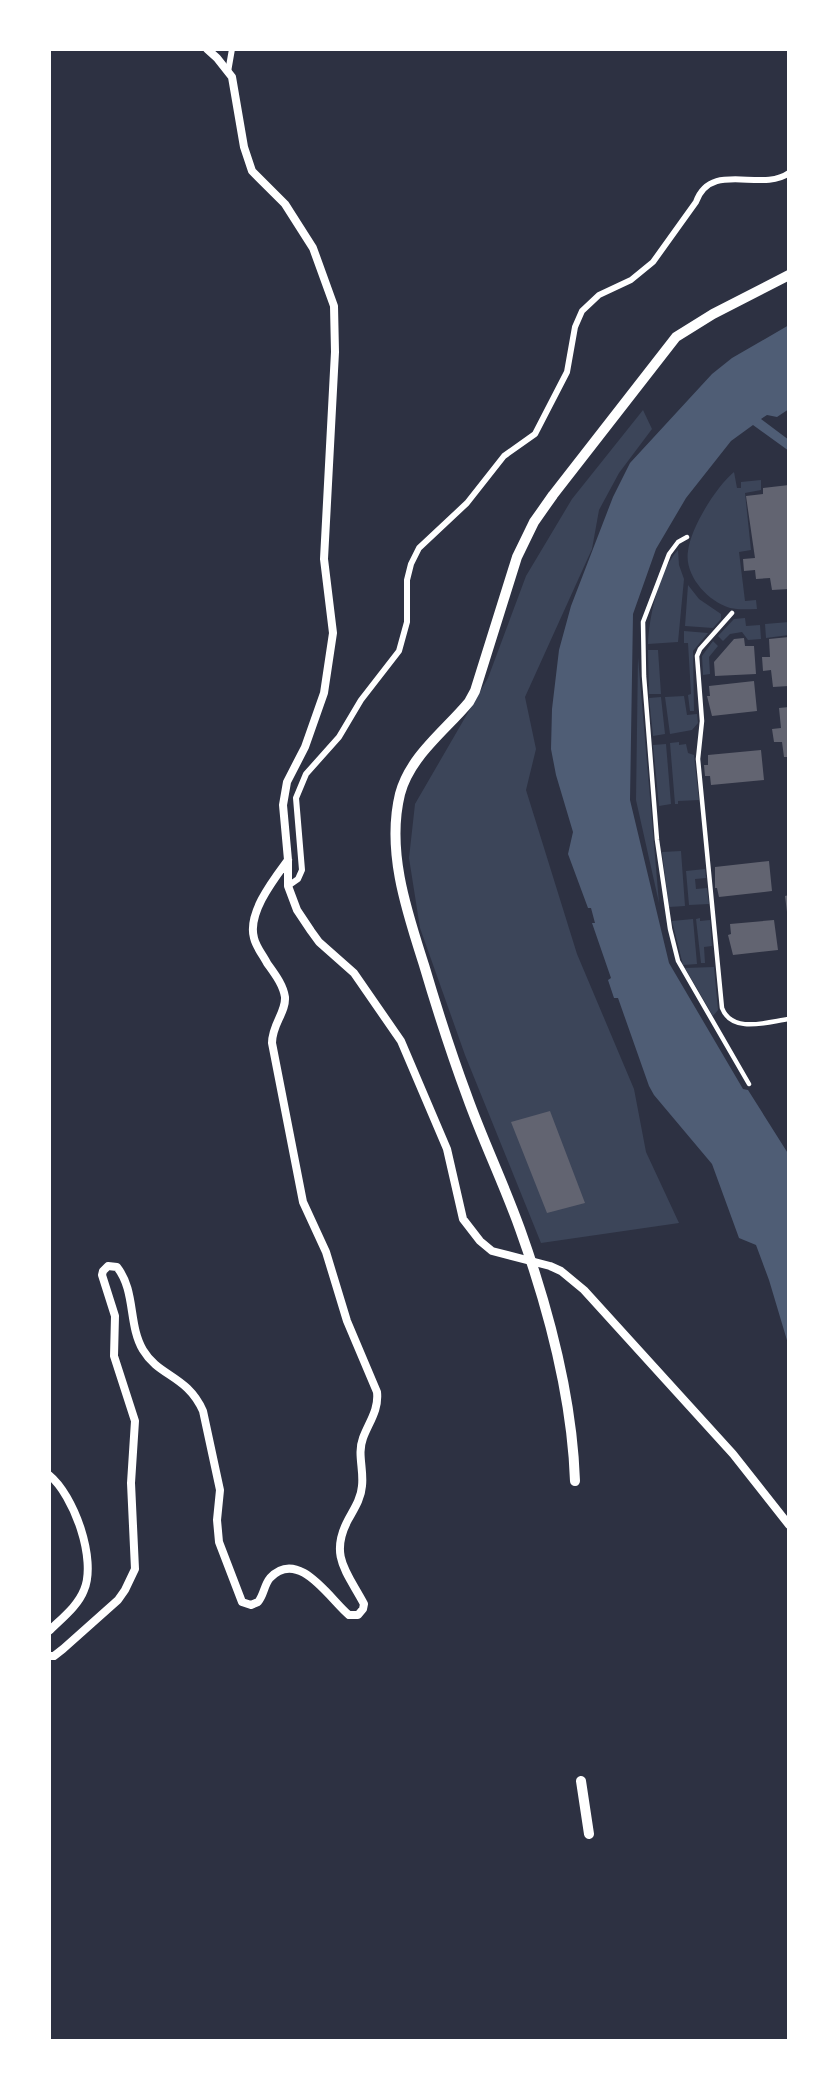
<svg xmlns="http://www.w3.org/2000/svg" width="838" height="2090" font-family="'Titillium Web',sans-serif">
<rect width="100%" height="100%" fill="#2d3142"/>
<path fill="#3c4559" d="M 643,410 L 652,429 L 619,473 L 599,510 L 592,549 L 525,697 L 536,749 L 526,790 L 577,954 L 634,1089 L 646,1152 L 679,1223 L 541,1243 L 465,1055 L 420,928 L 409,858 L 415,804 L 488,678 L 526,576 L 572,499 Z
M 734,472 L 737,488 L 741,488 L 741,482 L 761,480 L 761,490 L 745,493 L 751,550 L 739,552 L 745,601 L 756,600 L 757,609 C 748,609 739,610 730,608 C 707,601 684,575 688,551 C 691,527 716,487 734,472 Z
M 678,550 L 679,565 L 684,579 L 678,642 L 648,644 C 649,617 659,570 678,550 Z
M 688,585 L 699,599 L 721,614 L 721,619 L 713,628 L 685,626 Z
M 745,618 L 746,626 L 760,625 L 761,639 L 748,640 L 742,632 L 730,634 L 723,641 L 718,636 L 734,619 Z
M 789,622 L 789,635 L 766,638 L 765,624 Z
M 684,631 L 708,633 L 693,651 L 694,711 L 690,711 L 688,695 L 691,694 L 688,643 L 684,643 Z
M 713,641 L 718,646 L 709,657 L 710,674 L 703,675 L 702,656 Z
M 648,650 L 658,650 L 661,694 L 649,694 Z
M 638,657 L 659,903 L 636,800 Z
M 684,696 L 687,715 L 697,714 L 698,723 L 692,730 L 670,734 L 665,697 Z
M 661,697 L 665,734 L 653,736 L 649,698 Z
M 679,742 L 679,745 L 686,744 L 688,753 L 694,755 L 699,800 L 678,801 L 678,804 L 675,804 L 670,743 Z
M 666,744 L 671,804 L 659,806 L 653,745 Z
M 681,851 L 685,906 L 669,907 L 662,852 Z
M 705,869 L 706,878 L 695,879 L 696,889 L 707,888 L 709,904 L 689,905 L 686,871 Z
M 700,918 L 700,921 L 710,920 L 712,946 L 704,947 L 705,963 L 701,963 L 696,919 Z
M 693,919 L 697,964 L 683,965 L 672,921 Z
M 714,967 L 718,1010 L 713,1016 L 685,968 Z"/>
<path fill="#4f5d75" d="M 789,325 L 789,409 L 777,417 L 767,415 L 761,419 L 789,440 L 789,451 L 753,425 L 731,441 L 686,498 L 656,549 L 633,614 L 630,800 L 669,963 L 743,1089 L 748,1090 L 789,1155 L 789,1347 L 769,1280 L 756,1245 L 739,1238 L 712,1164 L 654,1095 L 649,1086 L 618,998 L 614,998 L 608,980 L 611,978 L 592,923 L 595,923 L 591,908 L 588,908 L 568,854 L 573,832 L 556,775 L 551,749 L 552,709 L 559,650 L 571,606 L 613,497 L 630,463 L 712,374 L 732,358 Z"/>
<path fill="#626471" d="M 789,485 L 789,589 L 772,590 L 770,578 L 756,579 L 755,570 L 744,571 L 743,559 L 755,558 L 746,496 L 763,494 L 763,488 Z
M 789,637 L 789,686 L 773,687 L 771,670 L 763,671 L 762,657 L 770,657 L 769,639 Z
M 744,638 L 745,646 L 754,646 L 756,674 L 715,676 L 714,662 L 734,639 Z
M 754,681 L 757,711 L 712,716 L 707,696 L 710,696 L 709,686 Z
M 789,707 L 789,757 L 784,757 L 782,742 L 774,742 L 772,729 L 781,728 L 779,708 Z
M 761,750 L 764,780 L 711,785 L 710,776 L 705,776 L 704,765 L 708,765 L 708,755 Z
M 769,861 L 772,891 L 719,897 L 717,888 L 715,888 L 715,867 Z
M 789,895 L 789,911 L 787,912 L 785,896 Z
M 774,920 L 778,950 L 733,955 L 728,935 L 731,934 L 730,924 Z
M 550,1111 L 585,1203 L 547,1213 L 511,1122 Z"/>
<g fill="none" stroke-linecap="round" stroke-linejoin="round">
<path stroke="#fff" stroke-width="4.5" d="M 687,537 L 678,542 L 669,554 L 643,622 L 644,676 L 657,840 L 670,929 L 678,961 L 749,1084
M 732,613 L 700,649 L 697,656 L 702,721 L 698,759 L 722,1008 C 732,1034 767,1022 789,1019"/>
<path stroke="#fff" stroke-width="6" d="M 228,72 L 232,49
M 288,886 L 298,879 L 302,870 L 296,798 L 306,774 L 339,737 L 361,700 L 399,651 L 407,622 L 407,580 L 411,564 L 419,548 L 467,503 L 504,456 L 535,434 L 567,372 L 575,327 L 582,311 L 599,295 L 631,280 L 653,262 L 696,202 C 711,160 761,193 789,173"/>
<path stroke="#fff" stroke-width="8" d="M 207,49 L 217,58 L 232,77 L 244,147 L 252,171 L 285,204 L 313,248 L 334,306 L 335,352 L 324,559 L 333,633 L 324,693 L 305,747 L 287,782 L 283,805 L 288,860 L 288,886 L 297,910 L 311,931 L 319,942 L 354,973 L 401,1041 L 447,1149 L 463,1219 L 480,1241 L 492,1251 L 550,1266 L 561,1271 L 584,1290 L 733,1454 L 789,1525
M 49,1475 C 74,1495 97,1560 84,1590 C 78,1606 61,1619 49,1631
M 49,1656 L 54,1656 L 63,1649 L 118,1600 L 125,1590 L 135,1569 L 131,1483 L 135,1421 L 114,1356 L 115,1316 L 102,1275 L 103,1271 L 108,1266 L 117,1267 C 136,1291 128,1325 143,1350 C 159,1377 187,1375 203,1411 L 220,1490 L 217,1520 L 219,1542 L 242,1602 L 251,1605 L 258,1602 C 264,1595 264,1585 270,1578 C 299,1547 331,1601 349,1615 L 358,1615 L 363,1609 L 364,1604 C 347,1572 329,1556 348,1520 C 354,1509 361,1499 362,1486 C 364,1469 357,1454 363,1438 C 369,1422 379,1410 377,1392 L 347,1321 L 326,1252 L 303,1202 L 272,1043 C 272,1024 286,1013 285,997 C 283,984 274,973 267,963 C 263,955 256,947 254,938 C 247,913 274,879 288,860"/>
<path stroke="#fff" stroke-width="10" d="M 575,1481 C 572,1395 549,1310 520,1229 C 504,1184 483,1141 467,1096 C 451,1053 437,1009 424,965 C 407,912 386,851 400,794 C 410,756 445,731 469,702 L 475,691 L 517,557 L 534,522 L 553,495 L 676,337 L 713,314 L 789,275
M 581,1781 L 589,1834"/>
</g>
<rect width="838" height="2090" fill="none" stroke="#ffffff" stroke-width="102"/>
</svg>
